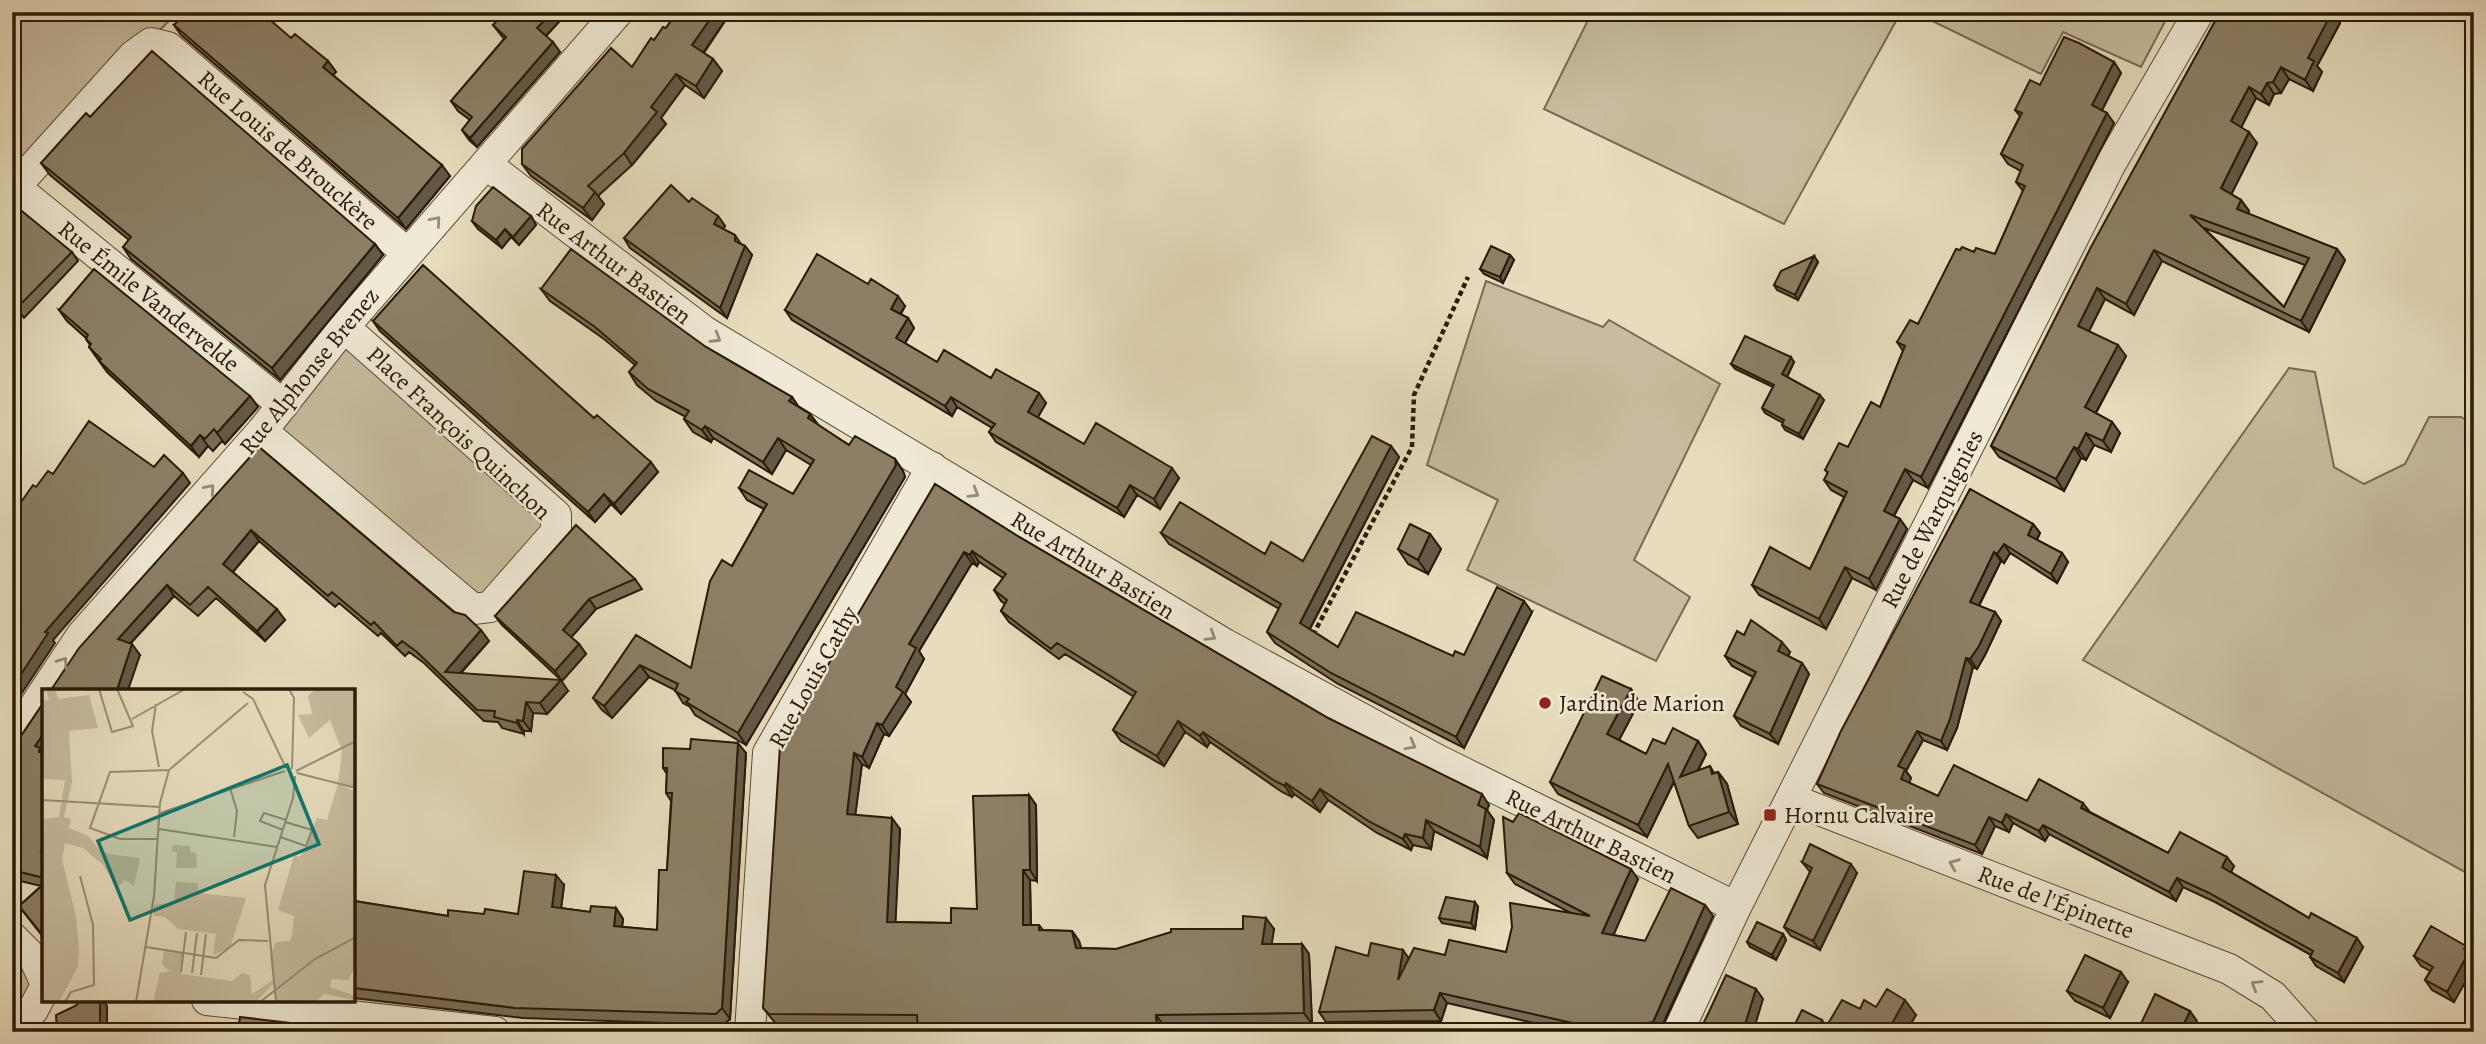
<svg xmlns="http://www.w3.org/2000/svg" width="2486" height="1044" font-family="Alegreya,serif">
<rect width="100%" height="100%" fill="#e7ddbe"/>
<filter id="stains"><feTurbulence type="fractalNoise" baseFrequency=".00286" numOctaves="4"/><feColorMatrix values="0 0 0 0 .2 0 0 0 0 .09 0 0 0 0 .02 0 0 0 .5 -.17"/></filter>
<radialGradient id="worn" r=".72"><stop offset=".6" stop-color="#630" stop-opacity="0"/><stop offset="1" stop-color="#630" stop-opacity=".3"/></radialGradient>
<path fill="#c7bc9f" stroke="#786b52" stroke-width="2" d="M 12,12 L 177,12 L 12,188 Z
M 1592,12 L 1901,12 L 1784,224 L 1544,109 Z
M 1914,12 L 2170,12 L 2141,67 L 2063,32 L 2041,74 Z
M 1486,281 L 1603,327 L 1609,320 L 1720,384 L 1634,560 L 1690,597 L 1656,661 L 1467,570 L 1498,500 L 1427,465 Z
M 344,327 L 556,515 L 490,607 L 262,431 Z
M 2289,368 L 2315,372 L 2334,467 L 2364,484 L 2405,464 L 2429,417 L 2461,417 L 2474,425 L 2474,877 L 2083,660 Z
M 12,949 L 35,980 L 24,997 L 14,999 Z"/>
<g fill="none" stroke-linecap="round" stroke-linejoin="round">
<g stroke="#594b34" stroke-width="32">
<path id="minor" d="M 486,164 L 704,331 L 1225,644 L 1436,759 L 1736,907
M 283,405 L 15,187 L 133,56 L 151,43 L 168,47 L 407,253
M 262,431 L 473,609 L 490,607 L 556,532 L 556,515 L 344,327
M 12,740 L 81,636 L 262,431 L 344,327 L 618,12
M 1791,799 L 2229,969 L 2273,996 L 2305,1032
M 12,937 L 35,960 L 44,980
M 207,1000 L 495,1032
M 12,1019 L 33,1010 L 44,989
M 750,1032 L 768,753 L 932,467
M 1678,1032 L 1736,907 L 2110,165 L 2199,12"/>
</g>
<path stroke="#2a1a06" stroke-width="4.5" stroke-dasharray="5 3.5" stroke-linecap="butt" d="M 1313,635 L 1412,447 L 1414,395 L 1468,277"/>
<use href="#minor" stroke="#efe9d5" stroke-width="30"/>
</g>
<path fill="#786d58" stroke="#2a1a06" stroke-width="2" fill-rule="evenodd" d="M 505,12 L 568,12 L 546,36 L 560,52 L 477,147 L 469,140 L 462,130 L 470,120 L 458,111 L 451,101 L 504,39 L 493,25 Z
M 677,12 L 731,12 L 704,53 L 713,59 L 722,71 L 704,98 L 685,85 L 661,118 L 666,124 L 632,165 L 598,196 L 604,204 L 592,220 L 531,176 L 522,164 L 632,67 L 666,28 Z
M 2220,12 L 2334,15 L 2340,23 L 2317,66 L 2322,72 L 2313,91 L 2289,79 L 2281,93 L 2274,94 L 2269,105 L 2256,98 L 2241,127 L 2257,143 L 2231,194 L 2241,200 L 2249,211 L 2248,214 L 2337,249 L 2345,260 L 2309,332 L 2162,261 L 2134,315 L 2105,299 L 2089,331 L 2126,356 L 2096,413 L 2112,422 L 2120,433 L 2111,452 L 2094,445 L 2086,460 L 2081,458 L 2064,491 L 1999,457 L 1991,446 ZM 2204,228 L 2305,265 L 2284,307 Z
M 174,25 L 291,38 L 328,61 L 336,72 L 333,75 L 450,176 L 406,229 L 181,35 Z
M 2114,62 L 2121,73 L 2102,110 L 2114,123 L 1928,488 L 1913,480 L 1894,516 L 1900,519 L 1907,529 L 1876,590 L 1852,578 L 1826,629 L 1759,595 L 1752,585 L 1810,569 L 1844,497 L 1831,490 L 1824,480 L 1828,473 L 1825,470 L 1848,447 L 1880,407 L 1903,351 L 1897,342 L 1918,324 L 1960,250 L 1995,254 L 2023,191 L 2016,182 L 2021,171 L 2008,164 L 2001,154 L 2020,116 L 2015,110 L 2040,85 Z
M 90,117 L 375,244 L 383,255 L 280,380 L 131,259 L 123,247 L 129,240 L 50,175 L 41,163 Z
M 689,202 L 718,216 L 725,226 L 723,229 L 735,235 L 741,244 L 745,246 L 752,255 L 727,318 L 630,248 L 624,238 Z
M 531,216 L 536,225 L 519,245 L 511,237 L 502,248 L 478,229 L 472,221 Z
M 72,252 L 78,261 L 24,318 L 12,300 Z
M 1510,255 L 1514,260 L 1503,283 L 1484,274 L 1480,269 Z
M 1814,256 L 1818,262 L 1798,300 L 1777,290 L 1774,285 Z
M 541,289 L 706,347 L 792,397 L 798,406 L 810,414 L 819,426 L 849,445 L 895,459 L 903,471 L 905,477 L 746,745 L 695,715 L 690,707 L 683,703 L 675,690 L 649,677 L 612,718 L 602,710 L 593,698 L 636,635 L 691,668 L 732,566 L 764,509 L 747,500 L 739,488 L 793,494 L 811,465 L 786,450 L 772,474 L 713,438 L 711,442 L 693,432 L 684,419 L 686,417 L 656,401 L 637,385 L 629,372 L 635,365 L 604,339 L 550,301 Z
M 905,306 L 901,314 L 908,318 L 914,328 L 905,343 L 937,362 L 991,378 L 1046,403 L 1038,417 L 1084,444 L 1179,478 L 1160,509 L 1137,495 L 1124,517 L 996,442 L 989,432 L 992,428 L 957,407 L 952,416 L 792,320 L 785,310 Z
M 59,310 L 250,396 L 258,407 L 225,444 L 222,441 L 213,451 L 208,446 L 199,457 L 107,372 L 89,347 L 90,345 L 86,339 L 86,338 L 67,321 Z
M 373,321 L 594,418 L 658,472 L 621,514 L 611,504 L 595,522 L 380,331 Z
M 1794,362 L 1787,377 L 1824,400 L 1803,439 L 1785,430 L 1782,425 L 1783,423 L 1765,413 L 1762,408 L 1773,387 L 1735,369 L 1731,364 Z
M 1391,446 L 1399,457 L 1310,629 L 1338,647 L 1453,656 L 1464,655 L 1532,612 L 1464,748 L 1338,684 L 1275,643 L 1267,632 L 1279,609 L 1169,544 L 1161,533 L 1303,561 Z
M 259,447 L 489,641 L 461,673 L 568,691 L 547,714 L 533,713 L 531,731 L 524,731 L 524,734 L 502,728 L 498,722 L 484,721 L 424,663 L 409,652 L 405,656 L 381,633 L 378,636 L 339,603 L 335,607 L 259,541 L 233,572 L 285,620 L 265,641 L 216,598 L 198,616 L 174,596 L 130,644 L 140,655 L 51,690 Z
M 935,484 L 1016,535 L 1328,718 L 1489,805 L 1487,810 L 1494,820 L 1487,858 L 1434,831 L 1431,849 L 1413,845 L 1411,850 L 1377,833 L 1328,800 L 1320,812 L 1294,794 L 1292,797 L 1282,792 L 1210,742 L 1207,747 L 1185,732 L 1164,766 L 1121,741 L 1113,730 L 1134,697 L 1065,654 L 1059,659 L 1009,622 L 1001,611 L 1005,604 L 1001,601 L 994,590 L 1003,578 L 979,562 L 977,566 L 972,563 L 919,651 L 924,659 L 905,694 L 911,702 L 889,736 L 884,734 L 869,768 L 862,764 L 855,815 L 900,829 L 895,922 L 951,923 L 977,909 L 1029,795 L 1036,805 L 1037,881 L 1030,880 L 1031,925 L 1039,925 L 1043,930 L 1072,931 L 1079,941 L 1081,948 L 1116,949 L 1274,929 L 1271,944 L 1302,944 L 1309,954 L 1312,1024 L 1164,1026 L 1164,1032 L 918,1032 L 918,1026 L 777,1025 L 763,1008 Z
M 1970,489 L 2033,524 L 2040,533 L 2037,540 L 2062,553 L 2068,562 L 2057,583 L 2010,553 L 2004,563 L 2001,561 L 1979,606 L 1995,612 L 2001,621 L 1985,655 L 1977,669 L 1973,667 L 1957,728 L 1947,750 L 1923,740 L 1906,771 L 1911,778 L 1909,783 L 1938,796 L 2027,801 L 2090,812 L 2168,853 L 2234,866 L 2231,872 L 2309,918 L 2363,947 L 2344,982 L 2316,966 L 2310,957 L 2311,955 L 2215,902 L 2183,887 L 2176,901 L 2049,834 L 2045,841 L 2013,823 L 2009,832 L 1995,826 L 1982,854 L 1824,793 L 1817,784 Z
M 1430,534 L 1441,549 L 1428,574 L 1408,564 L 1398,549 Z
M 635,579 L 642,589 L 596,609 L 571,637 L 579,644 L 586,654 L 562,681 L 502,625 L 495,616 Z
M 1790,652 L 1788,656 L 1802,663 L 1809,674 L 1778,744 L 1741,726 L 1734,716 L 1753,677 L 1732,666 L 1725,656 Z
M 1631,689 L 1639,702 L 1619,740 L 1646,754 L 1665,744 L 1698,741 L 1706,754 L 1698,771 L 1710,766 L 1714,773 L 1718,772 L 1727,784 L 1738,824 L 1698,838 L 1689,826 L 1674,782 L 1647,837 L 1558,794 L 1550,782 Z
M 44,702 L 44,938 L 19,906 L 41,886 L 12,879 L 12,742 L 19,739 Z
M 746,753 L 730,1019 L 723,1025 L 523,1018 L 354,998 L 354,901 L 448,916 L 518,914 L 564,885 L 561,908 L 590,912 L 616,908 L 623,919 L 622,927 L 657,930 L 667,870 L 671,801 L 666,793 L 667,774 L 663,768 Z
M 1802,862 L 1857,873 L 1820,950 L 1791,936 L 1784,927 L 1810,872 Z
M 1507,873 L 1638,879 L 1613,935 L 1645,941 L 1705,905 L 1713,916 L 1660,1032 L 1573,1032 L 1447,1003 L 1441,1021 L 1326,1022 L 1319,1012 L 1409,958 L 1445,955 L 1506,952 L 1571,913 L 1515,884 Z
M 1478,907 L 1475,929 L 1442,923 L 1439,918 Z
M 1783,934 L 1786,940 L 1776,960 L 1750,947 L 1747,942 Z
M 2414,956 L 2473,956 L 2454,1002 L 2432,990 L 2425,980 L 2430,971 L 2421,966 Z
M 2128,982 L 2110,1018 L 2075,1001 L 2067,991 Z
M 1876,1007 L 1916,1015 L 1906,1032 L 1836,1032 L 1829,1022 L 1860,1009 Z"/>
<path fill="#625947" stroke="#2a1a06" stroke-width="2" d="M 552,12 L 568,12 L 544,38 L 537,28 Z
M 715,12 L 731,12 L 700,57 L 692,45 Z
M 2326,12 L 2336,12 L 2334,15 L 2340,23 L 2317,66 L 2322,72 L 2313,91 L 2305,80 L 2308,58 Z
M 553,42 L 560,52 L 477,147 L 470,138 Z
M 713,59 L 722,71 L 704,98 L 696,86 Z
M 328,61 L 336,72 L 330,78 L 323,67 Z
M 2114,62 L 2121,73 L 2099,116 L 2092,105 Z
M 2281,67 L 2289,79 L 2281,93 L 2273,82 Z
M 676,74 L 685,85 L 661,118 L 666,124 L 632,165 L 624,153 L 651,107 Z
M 2267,83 L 2274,94 L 2269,105 L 2261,94 Z
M 2249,87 L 2256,98 L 2239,132 L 2231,121 Z
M 2107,113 L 2114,123 L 1928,488 L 1921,477 Z
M 2249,132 L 2257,143 L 2229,199 L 2221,188 Z
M 442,165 L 450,176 L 406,229 L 398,218 Z
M 595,192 L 604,204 L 592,220 L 583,208 Z
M 2241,200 L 2249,211 L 2245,221 L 2237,209 Z
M 531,216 L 536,225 L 519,245 L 513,237 Z
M 718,216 L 725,226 L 721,233 L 714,224 Z
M 505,229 L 511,237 L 502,248 L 496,240 Z
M 375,244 L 383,255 L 280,380 L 272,368 Z
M 745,246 L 752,255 L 727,318 L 720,308 Z
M 2337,249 L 2345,260 L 2309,332 L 2301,321 Z
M 2154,250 L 2162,261 L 2134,315 L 2126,304 Z
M 1510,255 L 1514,260 L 1503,283 L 1500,277 Z
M 1814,256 L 1818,262 L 1798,300 L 1795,295 Z
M 2097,288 L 2105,299 L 2086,337 L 2078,326 Z
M 898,296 L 905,306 L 898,318 L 891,309 Z
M 908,318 L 914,328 L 902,348 L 896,338 Z
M 2118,345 L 2126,356 L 2093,418 L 2085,407 Z
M 1791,357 L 1794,362 L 1786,379 L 1782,374 Z
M 1039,393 L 1046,403 L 1035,422 L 1028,412 Z
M 1820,395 L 1824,400 L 1803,439 L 1799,434 Z
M 250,396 L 258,407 L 225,444 L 217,433 Z
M 792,397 L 800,409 L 789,401 Z
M 951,397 L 957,407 L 952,416 L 945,406 Z
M 810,414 L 819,426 L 808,418 Z
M 2112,422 L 2120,433 L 2111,452 L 2103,441 Z
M 705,426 L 713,438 L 711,442 L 702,430 Z
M 2086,433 L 2094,445 L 2086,460 L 2078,449 Z
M 200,435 L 208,446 L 199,457 L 191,446 Z
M 778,438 L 786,450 L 772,474 L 763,462 Z
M 1391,446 L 1399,457 L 1307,634 L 1300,623 Z
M 2074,447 L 2081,458 L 2064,491 L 2056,479 Z
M 895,459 L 903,471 L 905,477 L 746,745 L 738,733 Z
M 651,462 L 658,472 L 621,514 L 614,504 Z
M 1172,468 L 1179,478 L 1160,509 L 1154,499 Z
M 1905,469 L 1913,480 L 1891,521 L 1884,511 Z
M 183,473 L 190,483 L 53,640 L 55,643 L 12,708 L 12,688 L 45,632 Z
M 1130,485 L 1137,495 L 1124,517 L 1117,508 Z
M 604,494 L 611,504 L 595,522 L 588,512 Z
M 1900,519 L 1907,529 L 1876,590 L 1869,579 Z
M 2033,524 L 2040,533 L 2034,544 L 2028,535 Z
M 251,530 L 259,541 L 230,575 L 223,564 Z
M 1430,534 L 1441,549 L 1428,574 L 1418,560 Z
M 2004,544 L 2010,553 L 2004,563 L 1997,554 Z
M 972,551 L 979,562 L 977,566 L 970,555 Z
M 964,552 L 972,563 L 919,651 L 924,659 L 905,694 L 911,702 L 889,736 L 882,725 L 896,687 L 909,644 Z
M 1994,552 L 2001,561 L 1976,611 L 1970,602 Z
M 2062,553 L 2068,562 L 2057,583 L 2051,574 Z
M 1845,567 L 1852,578 L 1826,629 L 1819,619 Z
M 167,585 L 174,596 L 125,649 L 118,639 Z
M 589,599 L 596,609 L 569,640 L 563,630 Z
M 1524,601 L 1532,612 L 1464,748 L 1456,737 Z
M 277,609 L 285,620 L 265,641 L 257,631 Z
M 1995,612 L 2001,621 L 1985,655 L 1977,669 L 1970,659 Z
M 481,630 L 489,641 L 452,682 L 445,672 Z
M 1782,642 L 1790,652 L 1785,662 L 1778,651 Z
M 132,644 L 140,655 L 128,690 L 117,690 Z
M 579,644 L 586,654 L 562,681 L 555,671 Z
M 1966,658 L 1973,667 L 1957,728 L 1947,750 L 1941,741 Z
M 1802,663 L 1809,674 L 1778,744 L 1770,734 Z
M 640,665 L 649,677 L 612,718 L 604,706 Z
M 561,680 L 568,691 L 547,714 L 540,703 Z
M 1631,689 L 1639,702 L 1616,746 L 1607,734 Z
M 526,702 L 533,713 L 531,731 L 523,721 Z
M 517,720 L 524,731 L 524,734 L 517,723 Z
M 1178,721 L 1185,732 L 1164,766 L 1157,756 Z
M 877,723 L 884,734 L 869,768 L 862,757 Z
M 1917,731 L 1923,740 L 1906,771 L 1911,778 L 1907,788 L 1901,779 L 1898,766 Z
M 1203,732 L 1210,742 L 1207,747 L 1200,736 Z
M 44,733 L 44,759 L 35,746 Z
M 1698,741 L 1706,754 L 1688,789 L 1680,777 Z
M 738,743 L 746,753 L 730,1019 L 722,1008 Z
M 854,753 L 862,764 L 854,825 L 847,814 Z
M 1668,764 L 1676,777 L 1647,837 L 1638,825 Z
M 1718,772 L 1727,784 L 1738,824 L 1729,812 Z
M 1286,783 L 1294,794 L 1292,797 L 1285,786 Z
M 1320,789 L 1328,800 L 1320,812 L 1312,801 Z
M 1482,794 L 1489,805 L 1487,810 L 1494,820 L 1487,858 L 1480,847 L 1478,805 Z
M 1029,795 L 1036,805 L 1037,881 L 1030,870 Z
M 2083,803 L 2090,812 L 2081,808 Z
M 2006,814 L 2013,823 L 2009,832 L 2002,823 Z
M 1989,817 L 1995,826 L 1982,854 L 1975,845 Z
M 892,818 L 900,829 L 895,933 L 887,922 Z
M 1426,820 L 1434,831 L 1431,849 L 1423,838 Z
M 2043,825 L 2049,834 L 2045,841 L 2039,831 Z
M 1405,834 L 1413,845 L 1411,850 L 1403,839 Z
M 2227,857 L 2234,866 L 2229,876 L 2222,867 Z
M 1851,864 L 1857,873 L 1820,950 L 1813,941 Z
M 1631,869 L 1638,879 L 1610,943 L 1602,933 Z
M 1023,870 L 1030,880 L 1031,936 L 1023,925 Z
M 556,875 L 564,885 L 560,917 L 552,907 Z
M 2177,878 L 2183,887 L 2176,901 L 2169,892 Z
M 1475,902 L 1478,907 L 1475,929 L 1471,923 Z
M 1705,905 L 1713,916 L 1659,1032 L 1653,1022 Z
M 616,908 L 623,919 L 621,936 L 614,926 Z
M 1266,918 L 1274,929 L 1270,955 L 1262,944 Z
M 1072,931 L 1079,941 L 1084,959 L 1076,948 Z
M 1783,934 L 1786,940 L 1776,960 L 1772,955 Z
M 2357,938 L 2363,947 L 2344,982 L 2338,973 Z
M 1302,944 L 1309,954 L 1312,1024 L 1304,1013 Z
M 2466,946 L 2473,956 L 2474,967 L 2454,1002 L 2447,992 Z
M 1403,950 L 1410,960 L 1398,980 Z
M 2121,972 L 2128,982 L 2110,1018 L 2103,1008 Z
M 1756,989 L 1763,999 L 1753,1032 L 1742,1032 Z
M 1440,993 L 1447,1003 L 1441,1021 L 1434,1010 Z
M 100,1000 L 103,1000 L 107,1006 L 107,1032 L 100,1031 Z
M 1905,1000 L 1916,1015 L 1906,1032 L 1893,1032 L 1890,1027 Z
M 2190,1011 L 2197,1021 L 2192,1032 L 2180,1032 Z
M 1156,1015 L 1164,1026 L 1164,1032 L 1157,1032 Z
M 1822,1020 L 1829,1030 L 1828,1032 L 1817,1032 Z
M 1631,1026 L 1635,1032 L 1629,1032 L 1628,1030 Z"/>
<path fill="#8c7f66" stroke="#2a1a06" stroke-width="2" fill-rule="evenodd" d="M 186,12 L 261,12 L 291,38 L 295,34 L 328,61 L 323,67 L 442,165 L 398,218 L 174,25 Z
M 505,12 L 552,12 L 537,28 L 553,42 L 470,138 L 462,130 L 472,117 L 451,101 L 506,37 L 493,25 Z
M 677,12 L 715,12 L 692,45 L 713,59 L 696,86 L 676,74 L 651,107 L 657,112 L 624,153 L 588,186 L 595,192 L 583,208 L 522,164 L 522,149 L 611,48 L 632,67 L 651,38 L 654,40 L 663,27 L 666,28 Z
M 2220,12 L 2332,12 L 2308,58 L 2314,61 L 2305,80 L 2281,67 L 2273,82 L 2267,83 L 2261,94 L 2249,87 L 2231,121 L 2249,132 L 2221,188 L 2241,200 L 2237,209 L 2337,249 L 2301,321 L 2154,250 L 2126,304 L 2097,288 L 2078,326 L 2118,345 L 2085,407 L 2112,422 L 2103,441 L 2086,433 L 2078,449 L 2074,447 L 2056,479 L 1991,446 L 2091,247 ZM 2190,215 L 2309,258 L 2284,307 Z
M 2064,37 L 2079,43 L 2114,62 L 2092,105 L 2107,113 L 1921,477 L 1905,469 L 1884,511 L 1900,519 L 1869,579 L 1845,567 L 1819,619 L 1752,585 L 1770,547 L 1810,569 L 1847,492 L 1824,480 L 1828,472 L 1825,470 L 1839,443 L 1848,447 L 1871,402 L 1880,407 L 1905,346 L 1897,342 L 1910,320 L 1918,324 L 1956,249 L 1960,250 L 1962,247 L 1974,252 L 1976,248 L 1995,254 L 2025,186 L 2016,182 L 2023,165 L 2001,154 L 2022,113 L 2015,110 L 2030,80 L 2040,85 Z
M 152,51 L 375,244 L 272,368 L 123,247 L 131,237 L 41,163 L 86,113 L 90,117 Z
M 671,185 L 689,202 L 692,198 L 718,216 L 714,224 L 735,235 L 735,241 L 745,246 L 720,308 L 624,238 Z
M 493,187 L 531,216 L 513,237 L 505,229 L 496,240 L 472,221 L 476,206 Z
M 12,203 L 72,252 L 17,308 L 12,300 Z
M 1491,246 L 1510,255 L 1500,277 L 1480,269 Z
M 571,249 L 706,347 L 792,397 L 789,401 L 810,414 L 808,418 L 849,445 L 855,436 L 895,459 L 896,465 L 738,733 L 686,702 L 689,699 L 675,691 L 678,684 L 640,665 L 604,706 L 593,698 L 636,635 L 691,668 L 710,581 L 722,560 L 732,566 L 767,504 L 739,488 L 749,470 L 793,494 L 814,460 L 778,438 L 763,462 L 705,426 L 702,430 L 684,419 L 689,411 L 648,389 L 629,372 L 637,363 L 595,327 L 541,289 Z
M 817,254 L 868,284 L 871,279 L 898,296 L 891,309 L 908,318 L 896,338 L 937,362 L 944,350 L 991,378 L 996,369 L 1039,393 L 1028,412 L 1084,444 L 1096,423 L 1172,468 L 1154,499 L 1130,485 L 1117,508 L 989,432 L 995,424 L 951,397 L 945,406 L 785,310 Z
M 1814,256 L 1795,295 L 1774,285 L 1781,271 Z
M 423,265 L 594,418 L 597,415 L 651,462 L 614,504 L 604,494 L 588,512 L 373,321 Z
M 94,269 L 250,396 L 217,433 L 214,429 L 205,439 L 200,435 L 191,446 L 99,361 L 101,359 L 89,347 L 91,344 L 86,339 L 88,335 L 59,310 Z
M 1745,336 L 1791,357 L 1782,374 L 1820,395 L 1799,434 L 1782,425 L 1784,420 L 1762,408 L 1774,385 L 1731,364 Z
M 89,421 L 154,467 L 164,455 L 183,473 L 45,632 L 48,633 L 12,688 L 12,515 L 33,485 L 36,487 L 48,471 L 53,474 Z
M 1372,436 L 1391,446 L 1300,623 L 1338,647 L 1356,612 L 1453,656 L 1455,651 L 1464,655 L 1497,587 L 1524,601 L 1456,737 L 1331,673 L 1267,632 L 1281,604 L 1161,533 L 1180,502 L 1265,554 L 1271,542 L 1303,561 Z
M 259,447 L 454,612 L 465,615 L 481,630 L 445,672 L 561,680 L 540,703 L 526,702 L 523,721 L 517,720 L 517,723 L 494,717 L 495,711 L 477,710 L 417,652 L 402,641 L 397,646 L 374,622 L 371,625 L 332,592 L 328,596 L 251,530 L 223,564 L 277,609 L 257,631 L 208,587 L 190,605 L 167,585 L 118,639 L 132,644 L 117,690 L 51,690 L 79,648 Z
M 935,484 L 1016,535 L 1328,718 L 1482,794 L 1478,805 L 1486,809 L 1480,847 L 1426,820 L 1423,838 L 1405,834 L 1403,839 L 1370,822 L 1320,789 L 1312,801 L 1286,783 L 1285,786 L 1275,781 L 1203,732 L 1200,736 L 1178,721 L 1157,756 L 1113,730 L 1136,692 L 1057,643 L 1051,649 L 1001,611 L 1007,600 L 994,590 L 1006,574 L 972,551 L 970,555 L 964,552 L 909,644 L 916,648 L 896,687 L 903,692 L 882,725 L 877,723 L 862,757 L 854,753 L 847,814 L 892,818 L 887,922 L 951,923 L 951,908 L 977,909 L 973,796 L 1029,795 L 1030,870 L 1023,870 L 1023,925 L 1039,925 L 1039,930 L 1072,931 L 1076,948 L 1116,949 L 1171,932 L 1171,929 L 1243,929 L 1243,916 L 1266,918 L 1262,944 L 1302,944 L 1304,1013 L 1156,1015 L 1157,1032 L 918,1032 L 917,1015 L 769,1014 L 763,1008 L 780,746 Z
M 1970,489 L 2033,524 L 2028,535 L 2062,553 L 2051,574 L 2004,544 L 1997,554 L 1994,552 L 1970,602 L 1995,612 L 1979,646 L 1970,659 L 1966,658 L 1950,719 L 1941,741 L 1917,731 L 1898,766 L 1905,769 L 1901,779 L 1938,796 L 1954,765 L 2027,801 L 2039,779 L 2083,803 L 2081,808 L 2168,853 L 2180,832 L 2227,857 L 2222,867 L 2309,918 L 2311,913 L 2357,938 L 2338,973 L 2310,957 L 2313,951 L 2209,893 L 2177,878 L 2169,892 L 2043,825 L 2039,831 L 2006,814 L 2002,823 L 1989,817 L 1975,845 L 1817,784 L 1841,731 Z
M 1410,524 L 1430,534 L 1418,560 L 1398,549 Z
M 576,525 L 635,579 L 589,599 L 563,630 L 579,644 L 555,671 L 495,616 Z
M 1751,620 L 1782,642 L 1778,651 L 1802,663 L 1770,734 L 1734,716 L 1756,672 L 1725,656 L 1737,631 L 1744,635 Z
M 1602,676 L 1631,689 L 1607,734 L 1646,754 L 1653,739 L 1665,744 L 1673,728 L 1698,741 L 1680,777 L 1710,766 L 1712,774 L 1718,772 L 1729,812 L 1689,826 L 1668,764 L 1638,825 L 1550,782 Z
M 44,702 L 44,733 L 35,746 L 40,748 L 39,752 L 44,754 L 44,842 L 41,852 L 44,852 L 44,878 L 12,870 L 12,742 L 19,739 Z
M 691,739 L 738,743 L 722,1008 L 716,1014 L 515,1008 L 354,988 L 354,901 L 448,916 L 448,910 L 484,914 L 485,909 L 518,914 L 524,871 L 556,875 L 552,907 L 590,912 L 591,906 L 616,908 L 614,926 L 657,930 L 659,870 L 667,870 L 672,793 L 666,793 L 667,768 L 663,768 L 663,748 L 690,749 Z
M 1519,813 L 1631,869 L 1602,933 L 1645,941 L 1671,888 L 1705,905 L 1653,1022 L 1631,1026 L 1628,1030 L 1613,1029 L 1613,1032 L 1612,1032 L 1440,993 L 1434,1010 L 1319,1012 L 1336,947 L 1368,956 L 1371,943 L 1403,950 L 1398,980 L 1414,948 L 1445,955 L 1449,940 L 1506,952 L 1512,927 L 1510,903 L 1590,916 L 1507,873 L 1503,817 L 1513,822 Z
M 1810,844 L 1851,864 L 1813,941 L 1784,927 L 1812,868 L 1802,862 Z
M 44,884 L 44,937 L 19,906 Z
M 1446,897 L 1475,902 L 1471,923 L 1439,918 Z
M 1757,922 L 1783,934 L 1772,955 L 1747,942 Z
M 2431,926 L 2466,946 L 2464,949 L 2469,952 L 2447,992 L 2425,980 L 2433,967 L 2414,956 Z
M 2085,955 L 2121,972 L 2103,1008 L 2067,991 Z
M 1726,975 L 1756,989 L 1744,1028 L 1742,1032 L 1699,1032 L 1709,1012 Z
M 1887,989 L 1905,1000 L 1890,1027 L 1898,1032 L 1848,1032 L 1829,1022 L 1842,1000 L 1860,1009 L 1864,1000 L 1876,1007 Z
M 2155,994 L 2190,1011 L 2180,1032 L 2137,1032 Z
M 78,1000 L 100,1000 L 100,1031 L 108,1032 L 57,1032 L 56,1015 L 77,1005 Z
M 1802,1010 L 1822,1020 L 1817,1032 L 1791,1032 Z
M 240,1017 L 368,1032 L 238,1032 Z"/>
<defs><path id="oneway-chevron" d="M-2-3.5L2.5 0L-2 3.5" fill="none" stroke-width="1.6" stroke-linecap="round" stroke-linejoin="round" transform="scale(1.75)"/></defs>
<g stroke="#968c78">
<use href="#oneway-chevron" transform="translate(436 221) rotate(-49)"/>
<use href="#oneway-chevron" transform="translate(716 338) rotate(31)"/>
<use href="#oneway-chevron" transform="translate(210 489) rotate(-49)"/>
<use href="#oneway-chevron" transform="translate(974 493) rotate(31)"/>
<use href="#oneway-chevron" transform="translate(1211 636) rotate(31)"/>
<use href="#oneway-chevron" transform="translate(63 662) rotate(-55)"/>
<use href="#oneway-chevron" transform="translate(1411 745) rotate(29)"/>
<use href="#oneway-chevron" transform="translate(1954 864) rotate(-158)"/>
<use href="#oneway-chevron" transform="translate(2256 985) rotate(-148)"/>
</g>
<g fill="#8f2418" stroke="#efe9d5" stroke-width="2.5">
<circle cx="1545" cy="703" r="7"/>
<rect x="1763" y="808" width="14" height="14" rx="3.5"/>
</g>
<g text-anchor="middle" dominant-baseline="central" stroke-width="5" stroke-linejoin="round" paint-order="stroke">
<g font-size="24" fill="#2a1a06" stroke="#efe9d5">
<text transform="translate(288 150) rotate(41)">Rue Louis de Brouckère</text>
<text transform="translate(614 263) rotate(37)">Rue Arthur Bastien</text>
<text transform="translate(149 296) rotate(39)">Rue Émile Vandervelde</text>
<text transform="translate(309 371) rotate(-51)">Rue Alphonse Brenez</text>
<text transform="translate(459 433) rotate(43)">Place François Quinchon</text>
<text transform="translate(1932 519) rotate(-63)">Rue de Warquignies</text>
<text transform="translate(1093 565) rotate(31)">Rue Arthur Bastien</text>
<text transform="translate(813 677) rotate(-61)">Rue Louis Cathy</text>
<text transform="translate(1591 836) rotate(26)">Rue Arthur Bastien</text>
<text transform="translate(2056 902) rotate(21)">Rue de l'Épinette</text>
</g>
<g font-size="24" fill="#2a1a06" stroke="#efe9d5" text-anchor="start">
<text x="1559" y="703">Jardin de Marion</text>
<text x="1784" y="815">Hornu Calvaire</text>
</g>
</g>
<g transform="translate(42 689)">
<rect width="313" height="313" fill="#e7ddbe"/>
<path d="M 4,0 L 13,0 L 16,10 L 47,6 L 56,39 L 27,42 L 30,93 L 22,128 L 29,130 L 27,139 L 46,147 L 60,164 L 98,169 L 92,197 L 83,191 L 75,199 L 61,176 L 41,159 L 23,154 L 20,170 L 34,227 L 37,262 L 36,277 L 17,313 L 0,313 L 0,130 L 17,128 L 23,91 L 1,90 L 0,109 L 0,12 L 7,11 ZM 273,0 L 313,0 L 313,98 L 300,97 L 313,102 L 313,278 L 306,291 L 290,290 L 288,298 L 313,307 L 313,311 L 282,305 L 273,313 L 234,313 L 231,295 L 214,313 L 111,313 L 118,284 L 128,282 L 120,276 L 122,260 L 141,264 L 139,285 L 190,292 L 200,284 L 208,286 L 210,305 L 231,291 L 228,267 L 234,253 L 248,252 L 250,246 L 252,227 L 236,221 L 252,166 L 258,168 L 261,163 L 275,129 L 285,131 L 296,95 L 300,62 L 288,31 L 267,49 L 256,26 L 270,25 L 266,7 ZM 131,156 L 148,157 L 148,163 L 154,164 L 155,179 L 134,179 L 135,163 L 130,162 ZM 134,193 L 156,194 L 156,204 L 204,209 L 188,259 L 171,266 L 174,245 L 136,240 L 123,228 L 111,227 L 112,216 L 132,213 Z" fill="#c7bc9f"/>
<path fill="none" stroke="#9b8f74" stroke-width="2" d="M 57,0 L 70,43 L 91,37 L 75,0M 247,0 L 252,9 L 250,80M 201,3 L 211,10 L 244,79M 114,15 L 110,42 L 117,78M 90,30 L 143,0M 254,82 L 314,52M 255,84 L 314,99M 188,99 L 195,122 L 192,148M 0,111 L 118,118M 118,124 L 243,82M 117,140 L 235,158M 241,141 L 218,132 L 222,124 L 244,131M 238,148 L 264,157 L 270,141 L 243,133M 116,150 L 78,150 L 48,139 L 68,83 L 127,81M 104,258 L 174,269 L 197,251 L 226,252M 139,283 L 144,243M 150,284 L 155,244M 159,286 L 164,245M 23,313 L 29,303 L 52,296 L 51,236 L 38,187M 94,313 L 112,207 L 118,114 L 127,81 L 206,14M 218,313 L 273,270 L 314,248M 234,313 L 223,196 L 251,109 L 253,87"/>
<path fill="#0f766e" fill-opacity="0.15" stroke="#0f766e" stroke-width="3.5" d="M 245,76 L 277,155 L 88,231 L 56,152 Z"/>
<rect width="313" height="313" fill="none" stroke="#2a1a06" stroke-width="3.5"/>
</g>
<rect width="2486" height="1044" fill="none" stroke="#e7ddbe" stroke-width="42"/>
<rect x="14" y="14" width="2458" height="1016" fill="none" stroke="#2a1a06" stroke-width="3.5"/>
<rect x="21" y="21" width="2444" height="1002" fill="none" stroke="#2a1a06" stroke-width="2"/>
<rect width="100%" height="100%" filter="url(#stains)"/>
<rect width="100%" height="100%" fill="url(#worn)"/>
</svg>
